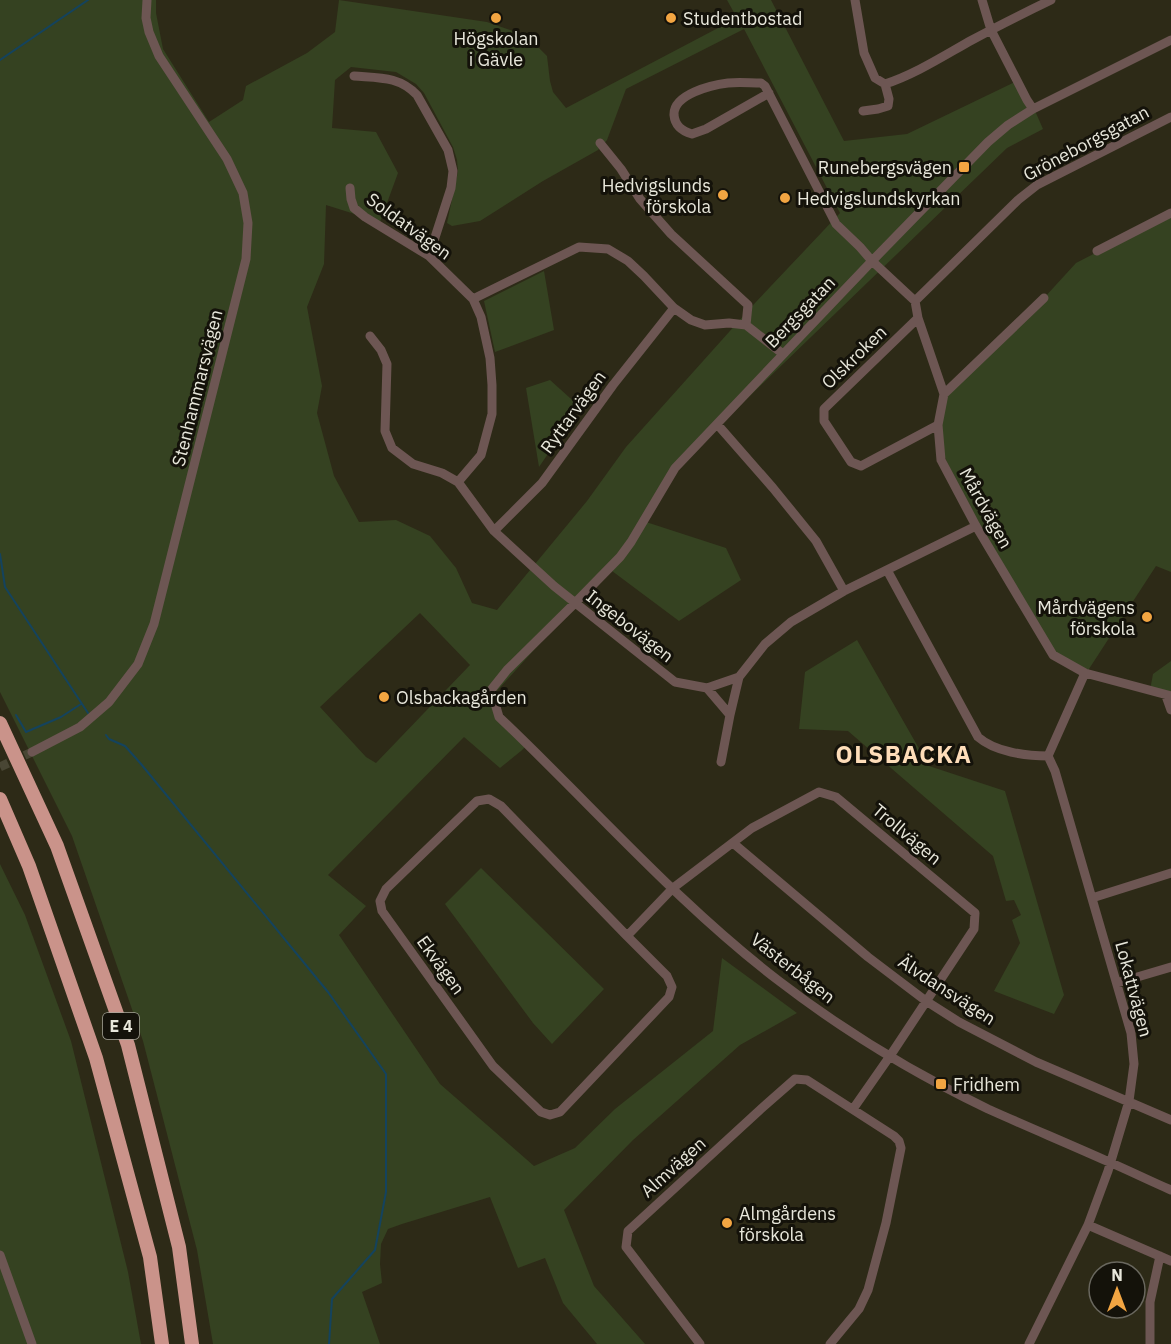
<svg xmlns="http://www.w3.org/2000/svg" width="1171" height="1344" font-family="'IBM Plex Sans',sans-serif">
<rect width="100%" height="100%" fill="#2d2a17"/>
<path fill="#354221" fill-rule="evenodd" d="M 0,0 L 156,0 L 156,13 L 163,49 L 209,122 L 243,100 L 246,86 L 307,53 L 335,32 L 339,0 L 487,22 L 513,31 L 532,41 L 547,56 L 550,81 L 553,92 L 566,108 L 737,18 L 727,0 L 771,0 L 844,141 L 907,134 L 1017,81 L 1029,97 L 1043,129 L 1007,148 L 675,468 L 646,522 L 726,548 L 741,580 L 679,621 L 608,568 L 496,692 L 502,714 L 530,742 L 521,751 L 500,768 L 464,737 L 328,875 L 366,906 L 339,935 L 440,1084 L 534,1166 L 575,1148 L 615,1109 L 713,1031 L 722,958 L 797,1013 L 740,1045 L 633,1140 L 564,1210 L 594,1286 L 645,1344 L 597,1344 L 563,1303 L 545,1258 L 518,1268 L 490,1197 L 402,1224 L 388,1229 L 381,1244 L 380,1264 L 382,1283 L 362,1292 L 380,1344 L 213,1344 L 197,1250 L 143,1041 L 72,836 L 0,692 ZM 744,29 L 840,213 L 755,303 L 626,447 L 587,501 L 497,610 L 472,603 L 456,568 L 430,536 L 396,520 L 359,522 L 334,476 L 317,413 L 322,386 L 307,307 L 324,264 L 326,205 L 380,222 L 398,173 L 376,132 L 332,128 L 335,80 L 351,67 L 396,72 L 416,84 L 424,93 L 453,147 L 457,160 L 458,171 L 447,223 L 452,226 L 480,221 L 543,181 L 598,150 L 607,140 L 626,89 ZM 420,613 L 470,665 L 376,763 L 366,757 L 320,707 Z
M 1171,214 L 1171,572 L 1156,566 L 1087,672 L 1053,655 L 976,526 L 938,442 L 944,394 L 1044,298 L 1076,263 Z
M 544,271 L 554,330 L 495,352 L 484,301 Z
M 550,380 L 580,407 L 539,467 L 526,388 Z
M 857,640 L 929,766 L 1005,791 L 1064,995 L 1054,1014 L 994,991 L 1020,943 L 1012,920 L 1021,915 L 1014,900 L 1006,901 L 993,856 L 848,731 L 799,729 L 805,672 Z
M 1171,661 L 1171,693 L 1150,690 L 1153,674 Z
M 0,864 L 25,915 L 71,1041 L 128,1272 L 141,1344 L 0,1344 Z
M 481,868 L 604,989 L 552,1044 L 533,1023 L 445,904 Z"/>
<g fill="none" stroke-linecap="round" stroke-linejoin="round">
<path stroke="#14435e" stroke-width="2" d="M 0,60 L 88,0
M 0,554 L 5,587 L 88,713
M 16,715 L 26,732 L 61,717 L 81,704
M 106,735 L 109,739 L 125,746 L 141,764 L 328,992 L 386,1074 L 386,1192 L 375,1250 L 332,1299 L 329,1344"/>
<path stroke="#494634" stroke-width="9" stroke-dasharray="9 4.5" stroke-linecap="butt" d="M 0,767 L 32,752"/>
<path stroke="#6d5653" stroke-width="9" d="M 855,0 L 864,53 L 875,78 L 885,84 C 914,75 945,55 972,40 C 998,26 1024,13 1051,0
M 982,0 L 991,30 L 1027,100 L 1033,109
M 1171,40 L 1033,109 L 1008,125 L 988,142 L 872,261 L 675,468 L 631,542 L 620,557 L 575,603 L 507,670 L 491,690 L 499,717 C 592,805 677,903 779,981 C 844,1031 915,1074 988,1109 C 1028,1127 1069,1144 1109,1162 C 1130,1171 1150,1181 1171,1190
M 354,76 C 379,78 399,76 417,95 L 448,150 L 453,171 L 451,188 L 429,256
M 769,93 L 706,129 L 692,134 C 682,131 675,126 674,115 C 673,94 712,85 728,83 C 739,82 750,83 761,83 L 765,86 L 836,224 L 860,247 L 872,261 L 915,301 L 918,318 L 944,394 L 938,425 L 941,460 L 976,526 L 1053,655 L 1085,673 L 1171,696
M 863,111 L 878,109 L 888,106 L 889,99 L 885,84
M 600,143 L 621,169 L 640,199 L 671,234 L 748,305 L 746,325
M 350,188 L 351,199 L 354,208 L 365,217 L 429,256 L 473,299 L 481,317 L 490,358 L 492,385 L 492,414 L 481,455 L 458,482
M 1097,251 L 1171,213
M 473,299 L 579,247 L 608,249 L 628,261 L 644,276 L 674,308 L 691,320 L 705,325 L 729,323 L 746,325 L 783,354
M 915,301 L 1018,200 L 1037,185 L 1171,117
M 918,318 L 824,409 L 824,421 L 851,462 L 861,466 L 938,425
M 370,336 L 381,350 L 387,364 L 385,431 L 392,448 L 413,464 L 442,473 L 458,482 L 494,531 L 554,586 L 675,682 L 707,688 L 739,677 L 765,644 L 791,622 L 844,591 L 976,526
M 944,394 L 1044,298
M 717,424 L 773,488 L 816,541 L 844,591
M 494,531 L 542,483 L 613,385 L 674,308
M 887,570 L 978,737 C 995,752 1026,756 1048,756
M 707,688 L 730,715 L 739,677
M 1166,696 L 1171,710
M 32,752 L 80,727 L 109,702 L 138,664 L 154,624 L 246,259 L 248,223 L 243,193 L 227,159 L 159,56 L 149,32 L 146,18 L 147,0
M 721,762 L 730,715
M 733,843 L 868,957 L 926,1001 L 959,1022 L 1036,1062 L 1171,1120
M 1092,898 L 1171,873
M 627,936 L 667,976 L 672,987 L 669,997 L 560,1112 L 550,1115 L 541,1112 L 493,1066 L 382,911 L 380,901 L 386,889 L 477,801 L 489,799 L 501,806 L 627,936 L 673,888 L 752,828 L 819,792 L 836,797 L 975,913 L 974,929 L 890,1056 L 853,1109
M 1117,983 L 1171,967
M 1088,1225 L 1171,1261
M 0,1255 L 32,1344
M 700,1344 L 626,1247 L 628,1231 L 762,1108 L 795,1079 L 807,1080 L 894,1136 L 899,1141 L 901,1148 L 886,1223 L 868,1290 L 859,1309 L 830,1344
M 1029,1344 L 1088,1225 L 1108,1171 L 1129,1101 L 1134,1064 L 1131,1033 L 1055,771 L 1048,756 L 1085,673
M 1150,1344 L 1150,1302 L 1160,1256"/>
<path stroke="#ca938a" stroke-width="14" d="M 0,723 L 57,846 L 128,1045 L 179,1247 L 192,1344
M 0,799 L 29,866 L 96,1058 L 150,1257 L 162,1344"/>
</g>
<g fill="#f2a542" stroke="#14120a" stroke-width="2">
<circle cx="496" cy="18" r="6"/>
<circle cx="671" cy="18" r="6"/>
<rect x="958" y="161" width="12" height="12" rx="3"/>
<circle cx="723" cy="195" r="6"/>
<circle cx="785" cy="198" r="6"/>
<circle cx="1147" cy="617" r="6"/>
<circle cx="384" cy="697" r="6"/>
<rect x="935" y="1078" width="12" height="12" rx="3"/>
<circle cx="727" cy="1223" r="6"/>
</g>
<g text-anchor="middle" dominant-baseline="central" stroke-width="6" stroke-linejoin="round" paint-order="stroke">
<rect fill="#14120a" stroke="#a8a79c" stroke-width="1.5" x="103" y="1013" width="36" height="26" rx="4.5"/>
<g font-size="16" font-weight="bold" fill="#e8e7db">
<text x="121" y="1026">E 4</text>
</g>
<g font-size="18" fill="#e8e7db" stroke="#14120a" text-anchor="start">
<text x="683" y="18">Studentbostad</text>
<text x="496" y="38" text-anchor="middle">Högskolan<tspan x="496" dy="21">i Gävle</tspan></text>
<text x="952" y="167" text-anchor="end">Runebergsvägen</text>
<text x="711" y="185" text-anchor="end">Hedvigslunds<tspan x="711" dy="21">förskola</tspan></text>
<text x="797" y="198">Hedvigslundskyrkan</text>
<text x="1135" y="607" text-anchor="end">Mårdvägens<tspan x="1135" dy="21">förskola</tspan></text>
<text x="396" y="697">Olsbackagården</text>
<text x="953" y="1084">Fridhem</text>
<text x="739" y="1213">Almgårdens<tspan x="739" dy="21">förskola</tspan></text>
</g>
<g font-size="18" fill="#e8e7db" stroke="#14120a">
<text transform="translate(1086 143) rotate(-28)">Gröneborgsgatan</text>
<text transform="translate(409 226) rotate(36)">Soldatvägen</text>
<text transform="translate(800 312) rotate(-46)">Bergsgatan</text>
<text transform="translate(854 357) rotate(-44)">Olskroken</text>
<text transform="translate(197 388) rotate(-76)">Stenhammarsvägen</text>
<text transform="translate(573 412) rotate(-54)">Ryttarvägen</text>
<text transform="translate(986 508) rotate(61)">Mårdvägen</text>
<text transform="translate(630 626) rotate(38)">Ingebovägen</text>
<text transform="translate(907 834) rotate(40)">Trollvägen</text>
<text transform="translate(441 965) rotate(54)">Ekvägen</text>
<text transform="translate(793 968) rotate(38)">Västerbågen</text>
<text transform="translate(1134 989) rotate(75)">Lokattvägen</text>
<text transform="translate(947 990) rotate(33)">Älvdansvägen</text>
<text transform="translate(673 1167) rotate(-42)">Almvägen</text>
</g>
<g font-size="24" font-weight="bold" letter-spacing="1.5" fill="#feddb9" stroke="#14120a">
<text x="904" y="754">OLSBACKA</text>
</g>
</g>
<g transform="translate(1117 1290)"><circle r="28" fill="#14120a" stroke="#69675e" stroke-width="1.5"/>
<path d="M0-4.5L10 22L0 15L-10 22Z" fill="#f2a542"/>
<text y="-9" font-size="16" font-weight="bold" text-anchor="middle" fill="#e8e7db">N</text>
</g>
</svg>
